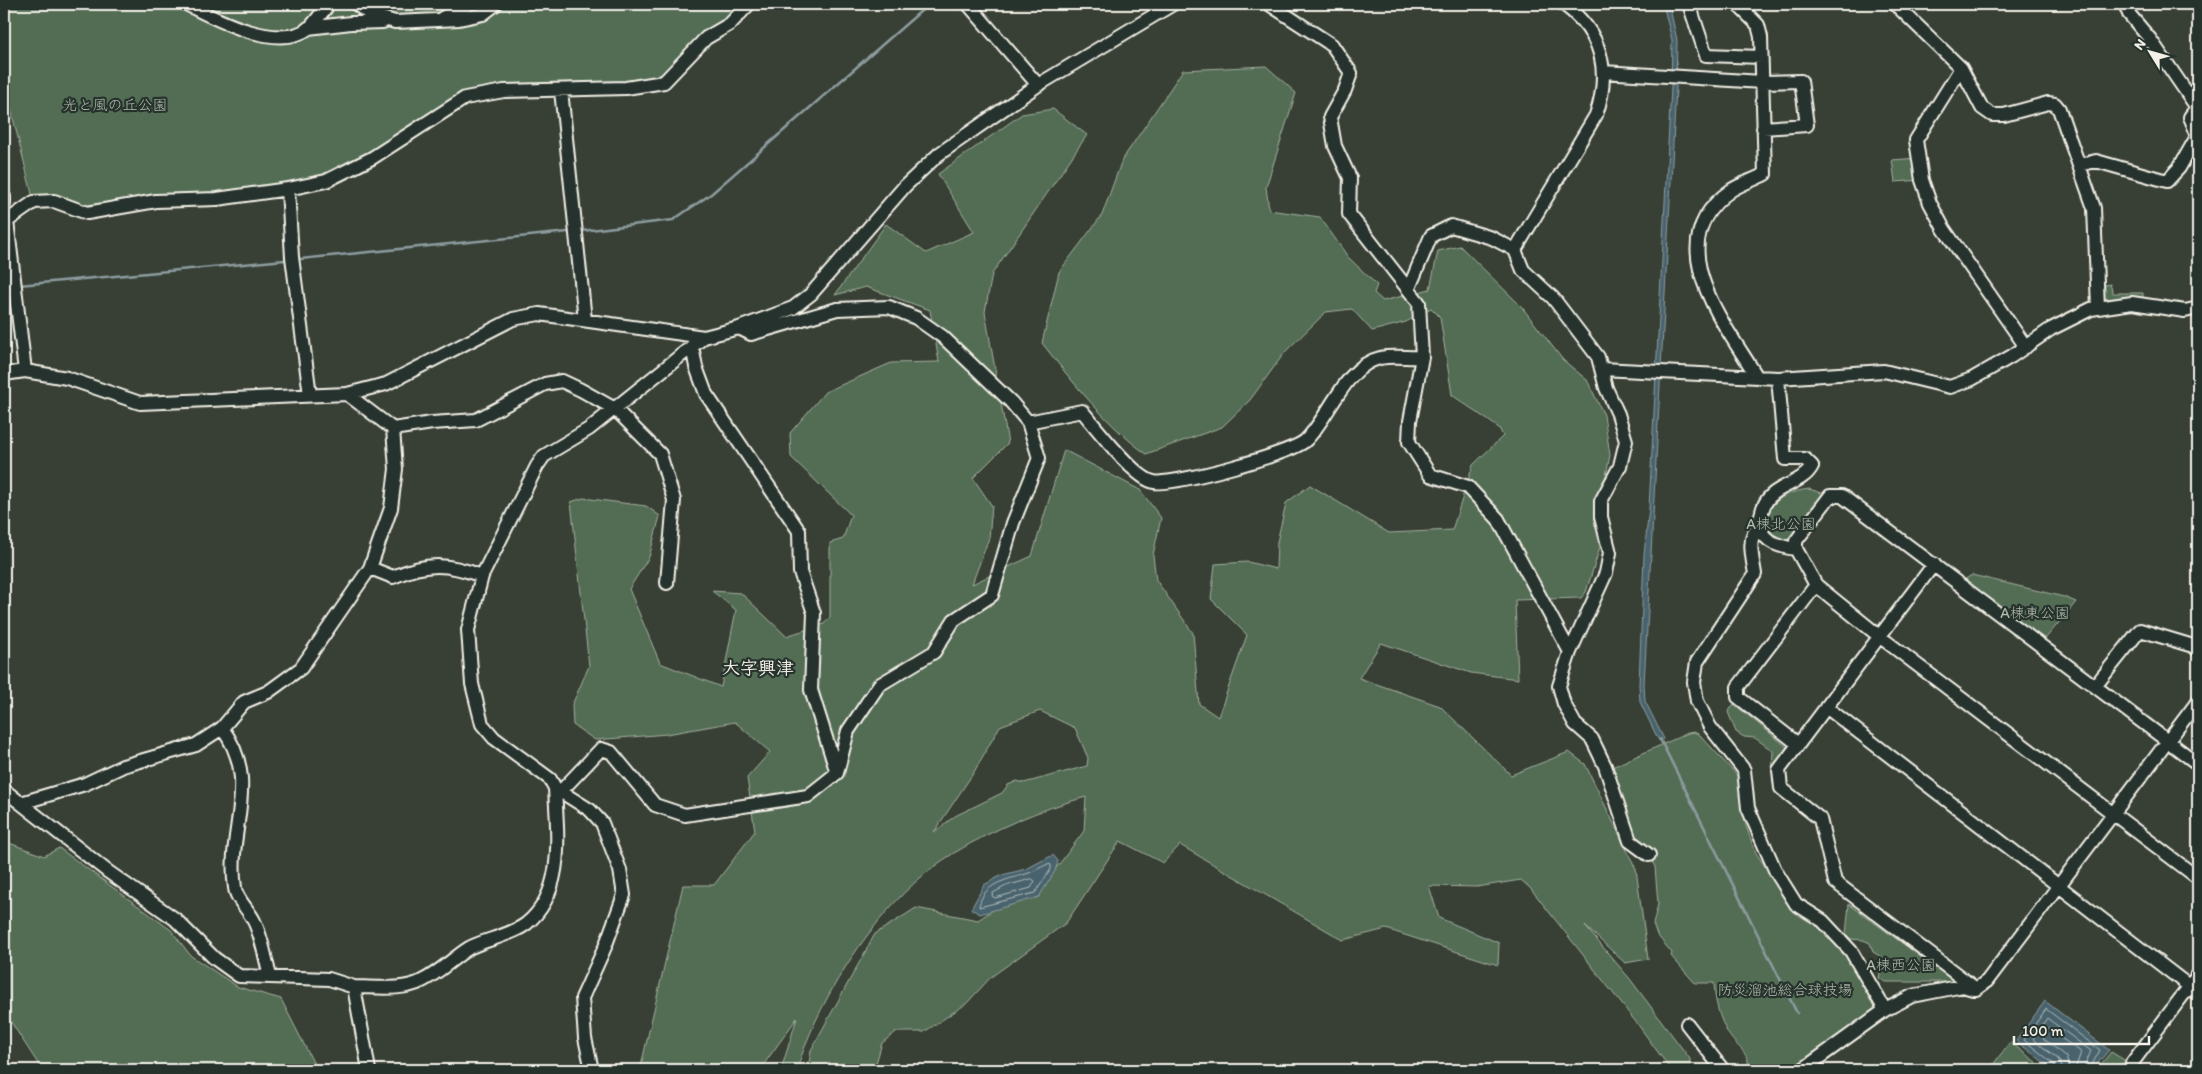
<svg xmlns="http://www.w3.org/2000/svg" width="2202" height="1074" font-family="Itim,'Klee One',sans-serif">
<rect width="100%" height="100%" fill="#384036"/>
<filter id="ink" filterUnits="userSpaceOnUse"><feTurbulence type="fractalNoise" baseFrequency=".02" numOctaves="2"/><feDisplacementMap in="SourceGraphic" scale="10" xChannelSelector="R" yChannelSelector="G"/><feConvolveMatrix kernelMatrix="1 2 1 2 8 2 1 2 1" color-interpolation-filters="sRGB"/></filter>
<g filter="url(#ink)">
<path fill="#536d54" stroke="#a4af9e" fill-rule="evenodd" d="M 4,4 L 749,4 L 664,82 L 465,98 L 326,181 L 87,213 L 34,202 L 9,102 L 4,91 Z
M 1266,66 L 1296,93 L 1266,187 L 1269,210 L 1320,217 L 1348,257 L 1377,285 L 1374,293 L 1383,301 L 1430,289 L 1438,251 L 1460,246 L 1521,306 L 1563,360 L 1587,380 L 1604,415 L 1610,455 L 1601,501 L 1600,547 L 1586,592 L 1581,598 L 1515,600 L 1518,679 L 1471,673 L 1381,643 L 1359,678 L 1440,706 L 1511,775 L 1569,752 L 1585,764 L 1636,869 L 1648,959 L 1625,963 L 1584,925 L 1630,979 L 1690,1059 L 1690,1070 L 1671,1070 L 1639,1026 L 1531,889 L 1521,880 L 1477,887 L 1429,886 L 1439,918 L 1499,943 L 1498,965 L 1386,929 L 1343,940 L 1180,845 L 1163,863 L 1120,841 L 1066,923 L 991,977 L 966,1004 L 924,1032 L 896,1032 L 882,1043 L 874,1070 L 808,1070 L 811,1050 L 875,934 L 916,908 L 978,920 L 1057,867 L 1084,831 L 1086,797 C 1040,809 994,829 954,853 C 885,894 819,994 797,1070 L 781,1070 L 797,1018 L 764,1064 L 763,1070 L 640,1070 L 683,885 L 714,885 L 755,831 L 747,778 L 770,752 L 735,722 L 667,734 L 595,740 L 573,725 L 572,705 L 589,666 L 571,502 L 583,498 L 646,506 L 660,516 L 649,557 L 629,589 L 660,663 L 721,687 L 736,610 L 712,591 L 741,593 L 786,636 L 824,624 L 830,617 L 830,543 L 843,539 L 851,515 L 791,457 L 790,433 L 825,392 L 891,363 L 939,362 L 930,310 L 866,287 L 835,295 L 886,224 L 926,253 L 974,232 L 938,174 L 1022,114 L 1053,109 L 1087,135 L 992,274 L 985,312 L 1008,443 L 973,478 L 992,506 L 989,538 L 972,584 L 1032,556 L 1064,450 L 1140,490 L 1161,518 L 1153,555 L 1156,580 L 1193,633 L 1199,704 L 1218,717 L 1247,635 L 1211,599 L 1215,564 L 1248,562 L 1276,569 L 1277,542 L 1286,503 L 1310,485 L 1389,533 L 1452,530 L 1473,465 L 1503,436 L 1499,428 L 1452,395 L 1440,317 L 1431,308 L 1406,322 L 1372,331 L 1352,309 L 1326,312 L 1285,352 L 1250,400 L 1222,427 L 1146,454 C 1106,424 1073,383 1042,343 L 1059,272 L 1102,215 L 1122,160 L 1183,70 ZM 1040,711 L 1075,728 L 1088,758 L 1087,766 L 1024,783 L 1017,781 L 1008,785 L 1002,793 L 955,816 L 934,832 L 974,772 L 1000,726 Z
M 1918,158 L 1922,180 L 1895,182 L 1892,160 Z
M 2110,284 L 2113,293 L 2143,293 L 2143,305 L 2098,308 L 2097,287 Z
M 1809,489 L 1825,494 L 1787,544 L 1766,535 L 1762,518 C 1778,498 1783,493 1809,489 Z
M 1972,575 L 2064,597 L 2076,602 L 2041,644 L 1959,583 Z
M 1734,704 L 1787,747 L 1772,769 L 1773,751 L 1755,738 L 1744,737 L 1736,732 L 1728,712 Z
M 1694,732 L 1700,735 L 1744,783 L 1743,810 L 1746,826 L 1756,853 L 1795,910 L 1824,930 L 1842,947 L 1876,1006 L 1875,1013 L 1793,1070 L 1750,1070 C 1746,1048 1741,1052 1729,1035 C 1719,1019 1715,1001 1714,983 L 1695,983 L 1671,956 L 1672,953 L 1657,935 L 1653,924 L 1658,904 L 1655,867 L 1648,853 L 1629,839 L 1609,773 L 1612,767 L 1688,733 Z
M 4,841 L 44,856 L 59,848 L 171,930 L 191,956 L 238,987 L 281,999 L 317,1070 L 42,1070 L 4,1011 Z
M 1849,904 L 1955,982 L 1885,982 L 1879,978 L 1883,958 L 1873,952 L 1870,943 L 1863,940 L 1851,939 L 1846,934 Z
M 2010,1042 L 2046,1070 L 1989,1070 Z
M 2111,1052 L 2126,1061 L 2110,1070 L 2096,1070 Z"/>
<path fill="#49646e" stroke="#8d9c9f" d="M 1663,4 L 1669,4 L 1677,40 L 1676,88 L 1644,684 L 1645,701 L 1664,739 L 1659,741 L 1640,702 L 1639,684 L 1644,555 L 1649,508 L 1671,87 L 1672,40 Z
M 1053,855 L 1058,861 L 1055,871 L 1039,897 L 980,914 L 971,909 L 984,885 L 1002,875 L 1026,869 Z
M 2045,1001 L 2109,1050 L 2092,1070 L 2054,1070 L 2016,1041 Z"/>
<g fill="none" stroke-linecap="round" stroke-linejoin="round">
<path stroke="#b0b9b7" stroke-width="1" d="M 1048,864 L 1051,865 L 1051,869 L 1035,893 L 979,907 C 983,883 1006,880 1026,874 C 1033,872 1041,867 1048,864 Z
M 1032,879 L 1035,881 L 1031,888 L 995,898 L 992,896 L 993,893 L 1006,886 Z
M 2056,1070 L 2054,1064 L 2024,1040 L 2046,1009 L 2100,1050 L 2089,1070
M 2063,1070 L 2059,1060 L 2033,1039 L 2047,1018 L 2091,1051 L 2083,1070
M 2070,1070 L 2066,1057 L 2043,1038 L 2048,1029 L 2081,1052 L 2075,1070"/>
<path stroke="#8d9c9f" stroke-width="2.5" d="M 582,231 L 673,220 L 711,194 L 929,4
M 300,259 L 568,232
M 4,285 L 7,285
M 19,285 L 285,260
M 1660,739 L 1797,1013"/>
<g stroke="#f4f1e8" stroke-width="16">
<path id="minor" d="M 186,4 C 215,19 278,52 309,28 C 315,23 320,14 326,8 L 326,4
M 356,4 L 371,15 L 395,22 L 459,19 L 483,14 L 496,4
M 968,4 L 1038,85
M 1269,4 L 1332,45 L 1351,73 L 1345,90 L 1330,117 L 1335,146 L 1350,178 L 1349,214 L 1419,303 L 1422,357 L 1410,421 L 1409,442 L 1430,475 L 1468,487 L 1498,519 L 1570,652
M 1689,4 L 1706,55 L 1761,57
M 1737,4 L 1758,25 L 1761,37 L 1765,174 C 1754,180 1740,184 1730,191 C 1657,243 1725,324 1757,377
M 1895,4 L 1961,68 L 1982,108 L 1992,115 L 2004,115 L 2048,103 L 2055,104 L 2059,109 L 2094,208 L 2098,308
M 2125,4 L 2129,14 L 2150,39 L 2198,109
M 442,18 L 469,4
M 308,28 L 351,23 L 383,22
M 1961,68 L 1916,140 L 1922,180 L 1930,203 L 1944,229 L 2026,347
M 1603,72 L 1762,82 L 1801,81 L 1807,125 L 1763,128
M 561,90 L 585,320
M 2198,106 L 2190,117 L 2198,136
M 2079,165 L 2096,161 L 2167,181 L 2179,168 L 2198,135
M 288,189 L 292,257 L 310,395
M 4,197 L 4,204
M 1515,250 L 1596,115 C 1611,71 1602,32 1563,4
M 1409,288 L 1431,236 L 1451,226 L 1492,238 L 1515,250 L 1523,270 L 1553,298 L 1598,357 L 1606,388 L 1618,414 L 1626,441 L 1620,466 L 1601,501 L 1601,517 L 1610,553 L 1606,573 L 1570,652 L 1559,686 L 1564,704 L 1575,724 L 1592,739 L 1605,766 L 1630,841 L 1649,855
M 692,346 L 696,367 L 706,394 L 799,531 L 800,572 L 814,613 L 811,690 L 837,773
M 1602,369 L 1778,378 L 1884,371 L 1950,387 L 1972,379 L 2012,356 L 2051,329 L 2091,309 L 2132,303 L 2185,311 L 2198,308
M 25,371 L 7,221 L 34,202 L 54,201 L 87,213 L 156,201 L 217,199 L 288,189 L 326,181 L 372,158 L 465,98 L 504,91 L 626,88 L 664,82 L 706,38 L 730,24 L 749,4
M 4,374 L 25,371 L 67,378 L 140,403 L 347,394 L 386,384 L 513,319 L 539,314 L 704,337 L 739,328 L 793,308 L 811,294 L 905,186 L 939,154 L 1038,85 L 1173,4
M 1778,378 L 1785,459 L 1805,459 L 1812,466 C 1802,486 1771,484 1763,508 C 1761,514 1760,521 1759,527 C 1746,537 1753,560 1755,574 L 1697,662 L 1694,682 L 1697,701 L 1710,727 L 1744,770 L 1748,808 L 1776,872 L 1796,904 L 1823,921 L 1851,951 L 1885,1010
M 1028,422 L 1082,411 C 1096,427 1135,479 1154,482 C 1172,486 1294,453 1306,440 C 1330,416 1345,366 1380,358 C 1393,355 1409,358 1422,357
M 393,429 L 432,423 L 476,420 L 545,384 L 562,381 L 581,390 L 615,409 L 660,454 L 674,500 L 667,583
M 1759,527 C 1765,543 1781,547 1796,549
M 1934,564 L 1779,770 L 1781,788 L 1820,819 L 1835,882 L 1976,989
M 370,568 L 393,577 C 427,562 447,563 482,576
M 2096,685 L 2140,630 L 2193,646 L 2198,650
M 1826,707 L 2198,993
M 222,728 C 262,782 226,829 235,888 C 236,899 249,910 254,921 C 262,937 265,958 270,976
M 1798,744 L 1738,697 L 1738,687 L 1816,585
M 2198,764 L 1842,496 L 1830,496 L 1796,541 L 1796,549 L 1816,585 L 1879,636 L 2198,878
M 555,788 L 590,810 L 602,823 L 620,870 L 624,895 L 605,947 L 582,998 L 585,1038 L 592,1070
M 4,790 L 107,871 L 175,919 L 214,958 L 239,976 L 329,979 L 354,987 L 369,1070
M 561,791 L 601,749 L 611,752 L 655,805 L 685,815 L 808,796 L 837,773 L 848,731 L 879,685 L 934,652 L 954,620 L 992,595 L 1013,523 L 1039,458 L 1028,422 L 1011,402 L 943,337 L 916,318 L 889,307 L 837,309 L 751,334 L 739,328
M 21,803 L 85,784 L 123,766 L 196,745 L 222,728 L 244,702 L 268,692 L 301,668 L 370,568 L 391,508 L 396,469 L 393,429 L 347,394
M 354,987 C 375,987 403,991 422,981 C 439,973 453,958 469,948 C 486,939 510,936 526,924 C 566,892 557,833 555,788 L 550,779 L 494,738 L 482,724 L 472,684 L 468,630 L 482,576 L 537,466 L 544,456 L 589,429 L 704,337
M 1976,989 L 1987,981 L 2198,701
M 1687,1024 L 1723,1070
M 2132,1063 L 2198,975
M 1802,1070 L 1885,1010 L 1912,996 L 1963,986 L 1973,989"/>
</g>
<use href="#minor" stroke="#26332d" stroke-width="12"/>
</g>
</g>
<g text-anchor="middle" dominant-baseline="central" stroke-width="4.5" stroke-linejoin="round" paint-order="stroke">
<g font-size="15" fill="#b4bcad" stroke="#26332d">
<text x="115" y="105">光と風の丘公園</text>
<text x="1781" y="524">A棟北公園</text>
<text x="2035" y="613">A棟東公園</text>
<text x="1901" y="965">A棟西公園</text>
<text x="1785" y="990">防災溜池総合球技場</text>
</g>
<g font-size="18" font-weight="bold" fill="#f4f1e8" stroke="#26332d">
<text x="758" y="668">大字興津</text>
</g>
</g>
<rect width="2202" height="1074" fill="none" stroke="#26332d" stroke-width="20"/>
<rect x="10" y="10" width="2182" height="1054" fill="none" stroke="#f4f1e8" stroke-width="2" filter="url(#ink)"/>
<g transform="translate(2150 52) rotate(307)" stroke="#26332d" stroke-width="4" paint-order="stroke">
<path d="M0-4L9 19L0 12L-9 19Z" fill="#f4f1e8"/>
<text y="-8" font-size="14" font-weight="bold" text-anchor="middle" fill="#f4f1e8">N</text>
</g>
<path d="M2014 1036v8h135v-8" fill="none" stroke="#f4f1e8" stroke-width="2.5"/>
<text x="2022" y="1036" font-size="15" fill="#f4f1e8" stroke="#26332d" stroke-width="4" paint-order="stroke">100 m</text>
</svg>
